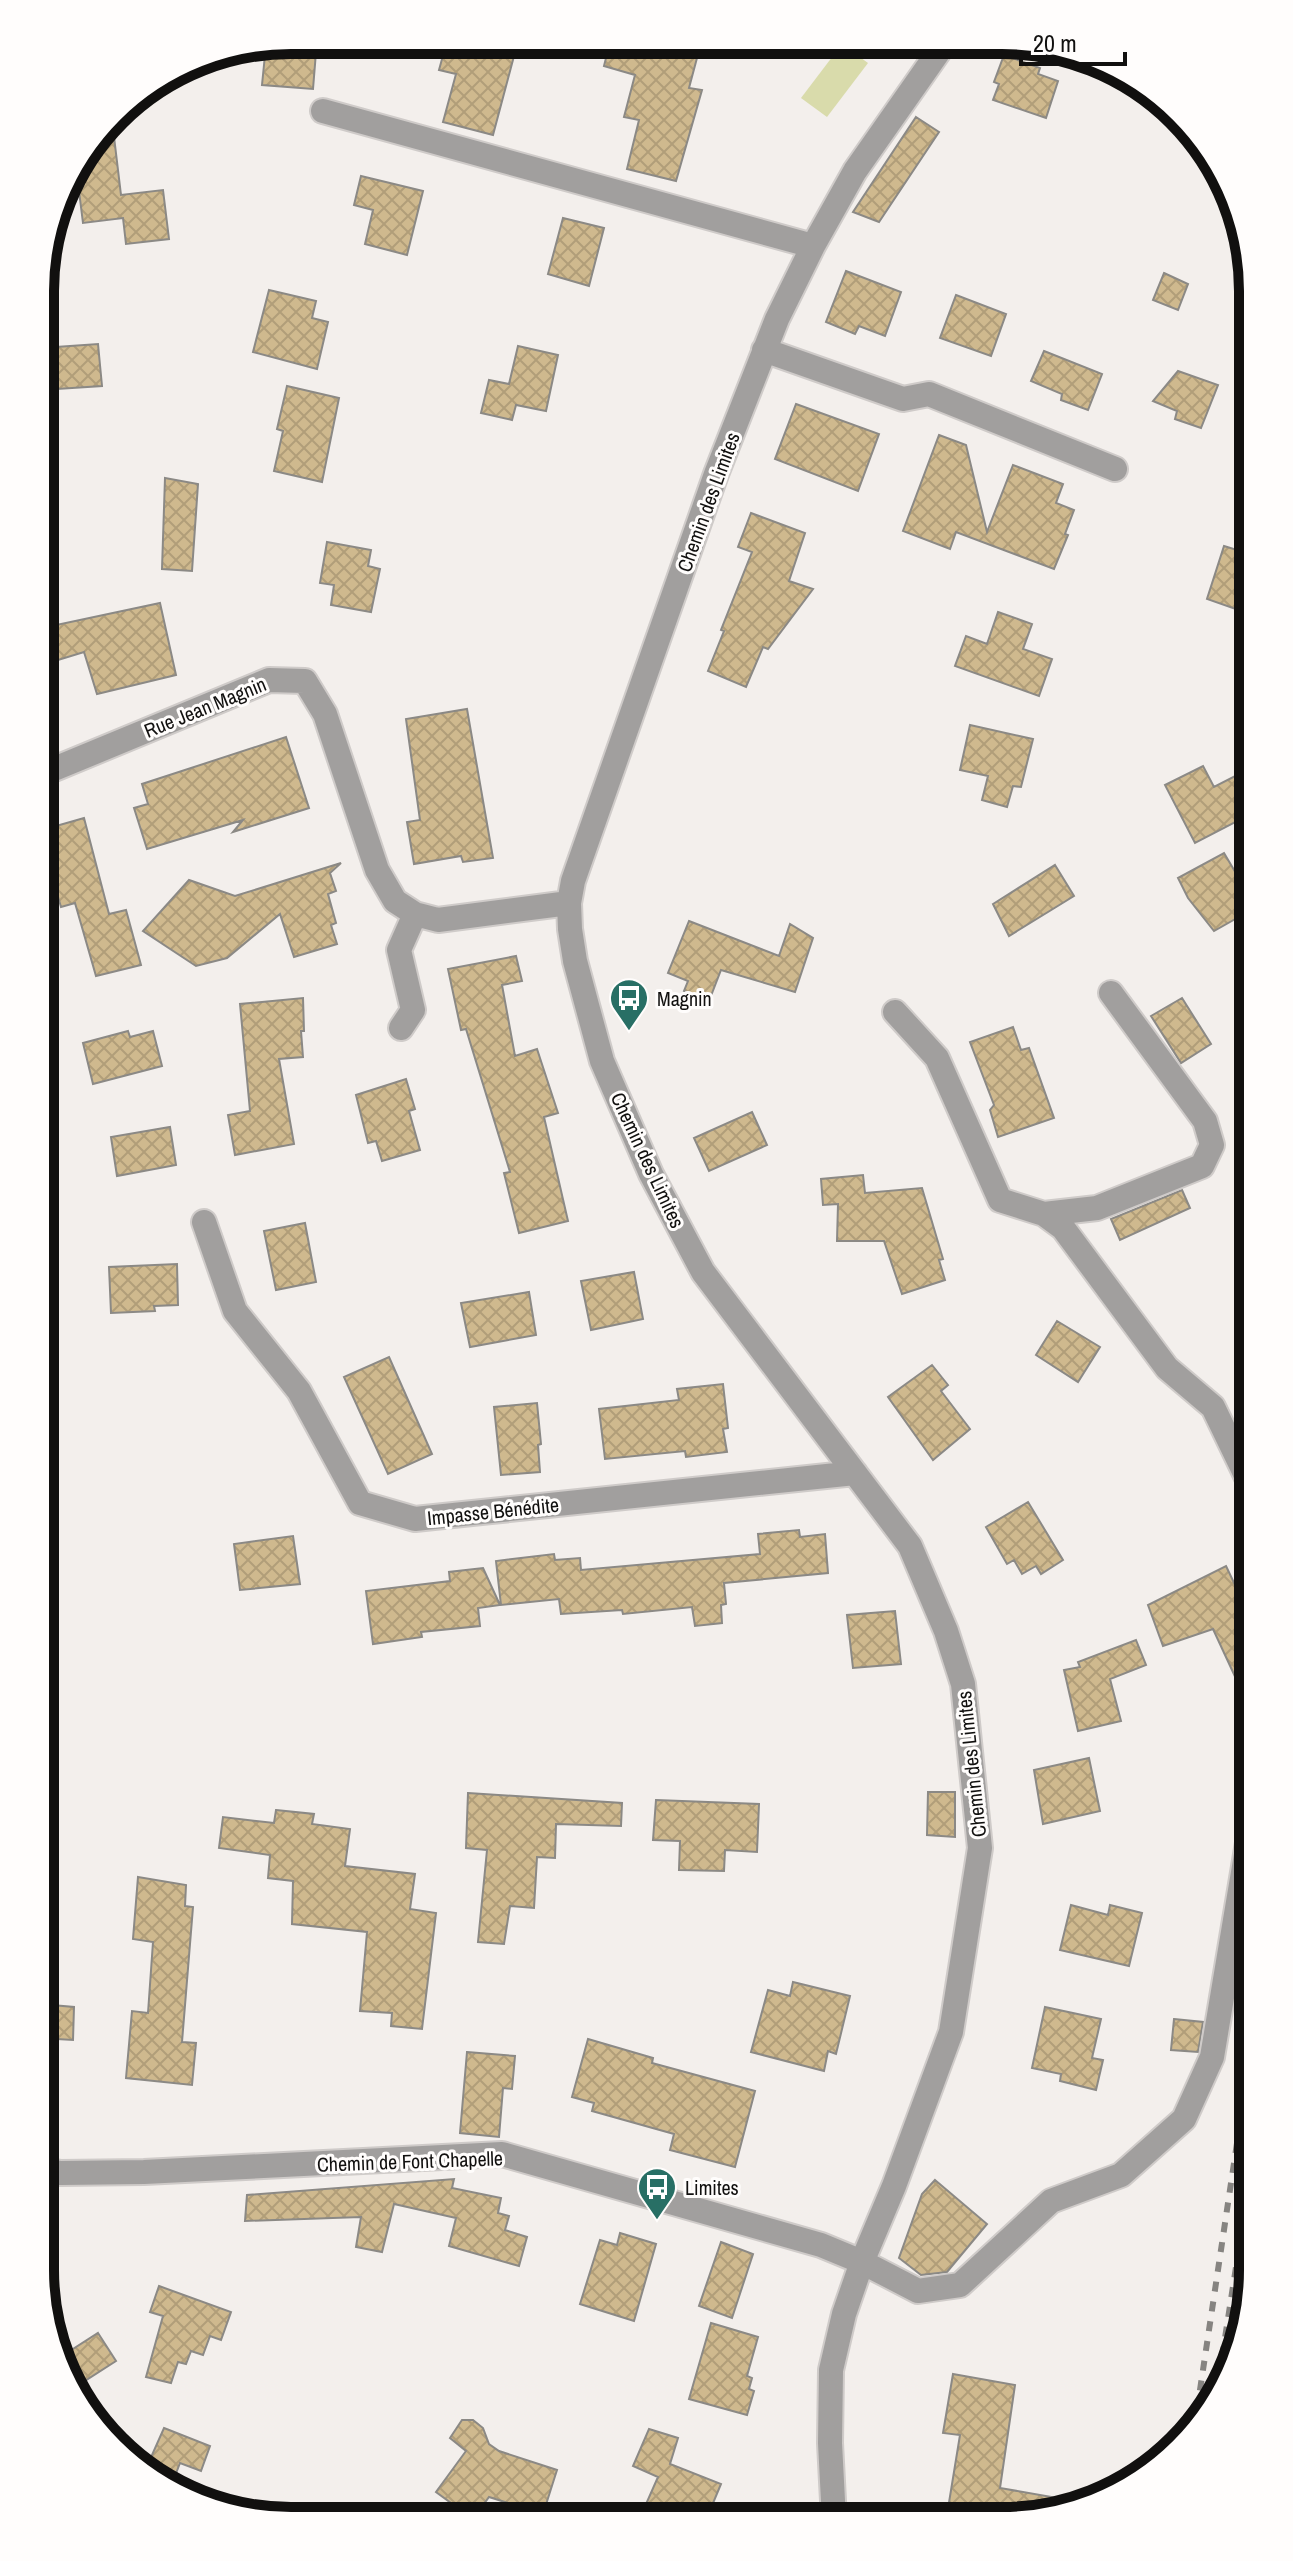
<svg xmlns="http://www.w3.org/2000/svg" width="1293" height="2561" font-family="'Archivo Narrow',sans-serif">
<defs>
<pattern id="building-cross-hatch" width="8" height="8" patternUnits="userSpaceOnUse" patternTransform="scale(2)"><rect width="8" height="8" fill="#cfb98e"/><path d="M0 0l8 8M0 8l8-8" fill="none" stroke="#b19e79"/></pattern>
</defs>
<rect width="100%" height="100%" fill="#f3efec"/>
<path fill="#d9dbab" d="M 842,44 L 868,63 L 827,117 L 801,98 Z"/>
<path fill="url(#building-cross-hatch)" stroke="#8b8985" stroke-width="2" d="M 291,40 L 317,40 L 313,89 L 262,85 L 266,45 Z
M 447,41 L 518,41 L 493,135 L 443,122 L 456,74 L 439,70 Z
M 610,42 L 701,43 L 689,88 L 702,90 L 676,181 L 627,169 L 639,120 L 624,117 L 635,75 L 604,66 Z
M 1004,55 L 1040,68 L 1038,74 L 1058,81 L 1046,118 L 993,100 L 999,84 L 994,82 Z
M 916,117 L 939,132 L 879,222 L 853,212 Z
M 112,120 L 121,195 L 163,190 L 169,239 L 126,244 L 123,218 L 83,223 L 76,167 Z
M 361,176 L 423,191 L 407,255 L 365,244 L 373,210 L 354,205 Z
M 563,218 L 604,228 L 589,286 L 548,274 Z
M 846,271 L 901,292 L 885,336 L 859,326 L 855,334 L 826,322 Z
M 1164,273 L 1188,284 L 1178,310 L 1153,300 Z
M 269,290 L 316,301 L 312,318 L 328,322 L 317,369 L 253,352 Z
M 956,295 L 1006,314 L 991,356 L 940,338 Z
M 98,344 L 102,386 L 42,390 L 42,348 Z
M 518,346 L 558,355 L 546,411 L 516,405 L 512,420 L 481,413 L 489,380 L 509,384 Z
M 1044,351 L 1102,374 L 1088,410 L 1061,400 L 1062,394 L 1031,381 Z
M 1178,371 L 1218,385 L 1201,428 L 1175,419 L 1177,411 L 1153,401 Z
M 287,386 L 339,398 L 322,482 L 274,471 L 283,431 L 277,429 Z
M 796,404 L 879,434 L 858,491 L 775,459 Z
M 939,435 L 966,445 L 987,532 L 1013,465 L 1063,484 L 1056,503 L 1074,510 L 1065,534 L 1068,535 L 1054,569 L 956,532 L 950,549 L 903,531 Z
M 165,478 L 198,484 L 192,571 L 162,569 Z
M 751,513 L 805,533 L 789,581 L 813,589 L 768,649 L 763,647 L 746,687 L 708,671 L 724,631 L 721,630 L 752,552 L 738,547 Z
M 327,542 L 371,550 L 368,566 L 380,569 L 371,612 L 331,605 L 334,585 L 320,583 Z
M 1224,546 L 1253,555 L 1253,615 L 1207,599 Z
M 160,603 L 176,675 L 97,694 L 84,652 L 42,665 L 42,628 Z
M 998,612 L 1032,624 L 1023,649 L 1052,659 L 1039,696 L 955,666 L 966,636 L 987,644 Z
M 467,709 L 493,858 L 463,862 L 461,856 L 414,864 L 407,822 L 420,820 L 406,719 Z
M 970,725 L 1033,739 L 1021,787 L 1013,786 L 1007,807 L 982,800 L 988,776 L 960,770 Z
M 286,737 L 309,808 L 233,832 L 243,820 L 147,849 L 134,808 L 148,804 L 142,784 Z
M 1203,766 L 1214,787 L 1253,767 L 1253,813 L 1195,843 L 1165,785 Z
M 84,818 L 109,914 L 126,910 L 141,965 L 96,976 L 75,903 L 61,907 L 56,890 L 52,891 L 41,857 L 42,830 Z
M 1224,853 L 1253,902 L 1253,909 L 1214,931 L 1188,898 L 1178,878 Z
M 341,863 L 330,873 L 336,891 L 328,894 L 336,923 L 331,925 L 337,944 L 294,957 L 280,914 L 227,958 L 196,966 L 143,931 L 189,880 L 235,896 Z
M 1055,865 L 1074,896 L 1009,936 L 993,904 Z
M 689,921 L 779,956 L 790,924 L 813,938 L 795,992 L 721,970 L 709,1001 L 684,991 L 688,981 L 668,973 Z
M 516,956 L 522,981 L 502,985 L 515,1056 L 537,1049 L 558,1113 L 544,1117 L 568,1221 L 519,1233 L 504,1173 L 510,1172 L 466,1029 L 461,1030 L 448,969 Z
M 303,998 L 304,1031 L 301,1031 L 303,1057 L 279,1059 L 294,1144 L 235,1155 L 228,1115 L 250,1111 L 240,1004 Z
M 1182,998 L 1211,1044 L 1181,1063 L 1151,1016 Z
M 1013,1027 L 1021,1050 L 1029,1048 L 1054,1118 L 998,1137 L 990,1110 L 994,1105 L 970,1042 Z
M 128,1031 L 130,1037 L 153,1031 L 162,1066 L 93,1084 L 83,1043 Z
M 406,1079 L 415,1109 L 409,1111 L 420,1150 L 382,1161 L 376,1141 L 368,1143 L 356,1095 Z
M 752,1112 L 767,1145 L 709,1171 L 694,1138 Z
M 170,1127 L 176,1165 L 117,1176 L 111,1137 Z
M 863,1175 L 865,1193 L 922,1188 L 943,1259 L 939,1260 L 945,1280 L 902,1294 L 884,1241 L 837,1241 L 838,1204 L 823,1205 L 821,1179 Z
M 1182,1190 L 1190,1208 L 1120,1240 L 1111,1219 Z
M 305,1223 L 316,1282 L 276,1290 L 264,1231 Z
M 177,1264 L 178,1305 L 154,1306 L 155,1311 L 111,1313 L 109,1267 Z
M 634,1272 L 643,1319 L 591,1330 L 581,1281 Z
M 529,1292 L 536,1335 L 470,1347 L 461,1303 Z
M 1057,1321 L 1100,1347 L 1078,1382 L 1036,1355 Z
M 389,1357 L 432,1454 L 388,1474 L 344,1377 Z
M 932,1365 L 948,1385 L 941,1391 L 970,1429 L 933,1460 L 888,1397 Z
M 723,1384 L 728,1428 L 723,1429 L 727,1452 L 686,1457 L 685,1451 L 605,1459 L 599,1409 L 679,1400 L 677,1389 Z
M 537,1403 L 541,1444 L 538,1445 L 540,1472 L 501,1475 L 494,1407 Z
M 1028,1502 L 1063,1560 L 1041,1574 L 1036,1566 L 1022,1574 L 1014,1560 L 1007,1564 L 986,1527 Z
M 799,1530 L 800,1537 L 825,1534 L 828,1573 L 724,1583 L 726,1604 L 721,1605 L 722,1623 L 695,1626 L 692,1607 L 623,1614 L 622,1610 L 561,1614 L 559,1599 L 501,1605 L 496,1561 L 554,1554 L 555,1560 L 580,1558 L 581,1570 L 760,1554 L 758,1534 Z
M 293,1536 L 300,1584 L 240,1590 L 234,1544 Z
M 1226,1566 L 1246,1608 L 1236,1613 L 1238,1683 L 1213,1629 L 1163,1646 L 1148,1605 Z
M 483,1568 L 500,1605 L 478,1608 L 480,1626 L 421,1632 L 422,1637 L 373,1644 L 366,1591 L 450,1581 L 449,1572 Z
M 895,1611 L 901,1664 L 853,1668 L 847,1615 Z
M 1136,1640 L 1146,1665 L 1110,1679 L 1121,1721 L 1078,1731 L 1064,1670 L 1080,1667 L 1078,1662 Z
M 1089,1758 L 1100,1811 L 1043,1824 L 1034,1770 Z
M 928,1792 L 955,1792 L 955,1837 L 927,1835 Z
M 468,1793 L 622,1803 L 621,1826 L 556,1824 L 555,1858 L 537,1857 L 534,1908 L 510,1906 L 504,1944 L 478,1942 L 487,1850 L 466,1848 Z
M 656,1800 L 759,1804 L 757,1852 L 725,1850 L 724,1871 L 679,1870 L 680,1841 L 653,1840 Z
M 276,1810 L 314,1814 L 312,1824 L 350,1829 L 345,1866 L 415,1874 L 410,1909 L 436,1913 L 422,2029 L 391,2026 L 392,2013 L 360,2011 L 367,1932 L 292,1924 L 293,1881 L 268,1878 L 270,1855 L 219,1848 L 223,1817 L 274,1823 Z
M 138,1877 L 186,1885 L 185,1906 L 193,1907 L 182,2042 L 196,2043 L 192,2085 L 126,2078 L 132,2011 L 148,2013 L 153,1942 L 133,1939 Z
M 1071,1905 L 1108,1915 L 1110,1905 L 1142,1913 L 1129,1966 L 1060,1950 Z
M 793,1982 L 850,1996 L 836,2054 L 828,2051 L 824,2071 L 751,2052 L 768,1990 L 790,1996 Z
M 40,2004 L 74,2007 L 73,2040 L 40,2038 Z
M 1045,2007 L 1101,2019 L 1092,2058 L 1103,2060 L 1096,2090 L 1060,2081 L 1061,2074 L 1032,2068 Z
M 1174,2019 L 1203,2022 L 1198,2052 L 1171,2050 Z
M 588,2039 L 653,2058 L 652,2063 L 755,2091 L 735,2167 L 670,2150 L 674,2134 L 592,2111 L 594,2103 L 572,2097 Z
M 467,2052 L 515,2056 L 512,2089 L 503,2088 L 499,2137 L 460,2133 Z
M 454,2179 L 452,2188 L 501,2198 L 498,2213 L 509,2216 L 505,2230 L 527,2237 L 519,2266 L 449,2246 L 456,2218 L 394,2204 L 382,2252 L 356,2247 L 361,2217 L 245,2221 L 247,2195 Z
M 935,2180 L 987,2224 L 947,2272 L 921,2275 L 899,2258 L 922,2194 Z
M 620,2233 L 656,2244 L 634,2321 L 580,2304 L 600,2240 L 617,2245 Z
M 721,2242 L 753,2254 L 732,2318 L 699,2306 Z
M 159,2286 L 231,2312 L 221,2340 L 210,2336 L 203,2355 L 191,2351 L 186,2364 L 178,2362 L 171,2383 L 146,2377 L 163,2316 L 150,2312 Z
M 711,2323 L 758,2337 L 747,2376 L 752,2378 L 749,2389 L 754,2391 L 747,2415 L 689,2399 Z
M 98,2333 L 116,2361 L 80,2384 L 62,2356 Z
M 953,2374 L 1015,2385 L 1000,2488 L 1086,2503 L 1086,2506 L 1002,2521 L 946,2521 L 960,2435 L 943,2433 Z
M 462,2420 L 473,2420 L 483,2428 L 489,2444 L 499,2451 L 557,2470 L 543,2514 L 489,2497 L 473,2519 L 436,2492 L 466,2451 L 450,2438 Z
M 164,2428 L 210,2446 L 201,2471 L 180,2463 L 175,2476 L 148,2464 Z
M 649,2429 L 678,2438 L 670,2464 L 721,2484 L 706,2520 L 639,2520 L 658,2477 L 633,2466 Z"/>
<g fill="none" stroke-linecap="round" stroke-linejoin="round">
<g stroke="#cfcbc9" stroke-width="28">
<path id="minor" d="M 323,111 L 813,246
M 764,350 L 903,399 L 929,394 L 1115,469
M 42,774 L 269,680 L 305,681 L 325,714 L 377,870 L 395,901 L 415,914 L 438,920 L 569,903
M 895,1012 L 937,1058 L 1000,1200 L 1044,1214 L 1063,1228 L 1167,1368 L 1213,1407 L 1253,1490
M 401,1028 L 413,1010 L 399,950 L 415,914
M 1044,1214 L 1097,1208 L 1202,1166 L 1212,1145 L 1205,1121 L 1111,993
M 204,1222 L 235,1311 L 299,1391 L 360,1503 L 415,1519 L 855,1473
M 40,2169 L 60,2173 L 144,2172 L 502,2154 L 821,2245 L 862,2262 L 918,2291 L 960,2285 L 1051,2201 L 1121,2175 L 1184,2119 L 1212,2057 L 1253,1813
M 834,2520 L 830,2443 L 831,2370 L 844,2314 L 862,2262 L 894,2186 L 951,2032 L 980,1848 L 963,1684 L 946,1631 L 910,1546 L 703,1272 L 651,1174 L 602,1061 L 575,961 L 570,929 L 569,903 L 573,881 L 716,474 L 777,319 L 813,246 L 855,171 L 944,44"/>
</g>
<use href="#minor" stroke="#a19f9e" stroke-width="24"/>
<path stroke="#868481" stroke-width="6" stroke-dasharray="10 10" stroke-linecap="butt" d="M 1216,2396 L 1252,2164
M 1194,2430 L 1252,2043"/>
</g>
<defs>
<g id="bus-pin" transform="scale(2)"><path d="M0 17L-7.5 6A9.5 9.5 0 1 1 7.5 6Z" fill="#286f65" stroke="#fffdfc"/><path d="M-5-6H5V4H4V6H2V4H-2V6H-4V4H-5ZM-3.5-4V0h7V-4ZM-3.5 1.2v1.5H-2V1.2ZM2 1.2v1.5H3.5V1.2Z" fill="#fff"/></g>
</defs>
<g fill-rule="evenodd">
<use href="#bus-pin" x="629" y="998"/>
<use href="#bus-pin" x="657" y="2187"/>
</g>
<g text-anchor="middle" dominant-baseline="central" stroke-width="6" stroke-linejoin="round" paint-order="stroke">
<g font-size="20" fill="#11100f" stroke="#fffdfc">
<text transform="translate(708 502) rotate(-70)">Chemin des Limites</text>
<text transform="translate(205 707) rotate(-22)">Rue Jean Magnin</text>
<text transform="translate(648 1160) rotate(65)">Chemin des Limites</text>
<text transform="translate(493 1511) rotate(-6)">Impasse Bénédite</text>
<text transform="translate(971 1764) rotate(-96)">Chemin des Limites</text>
<text transform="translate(410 2161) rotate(-2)">Chemin de Font Chapelle</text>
</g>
<g font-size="20" fill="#11100f" stroke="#fffdfc" text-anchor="start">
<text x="657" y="998">Magnin</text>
<text x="685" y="2187">Limites</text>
</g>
</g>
<path d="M0 0H1293V2561H0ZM291 54H1002A237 237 0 0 1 1239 291V2270A237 237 0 0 1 1002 2507H291A237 237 0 0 1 54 2270V291A237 237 0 0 1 291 54Z" fill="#fffdfc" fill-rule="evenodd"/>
<path fill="none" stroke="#11100f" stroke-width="10" d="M291 54H1002A237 237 0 0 1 1239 291V2270A237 237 0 0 1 1002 2507H291A237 237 0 0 1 54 2270V291A237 237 0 0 1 291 54Z"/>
<path d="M1021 52v12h104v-12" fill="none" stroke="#11100f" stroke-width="4"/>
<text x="1033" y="52" font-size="24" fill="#11100f" stroke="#fffdfc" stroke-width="6" paint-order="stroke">20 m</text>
</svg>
